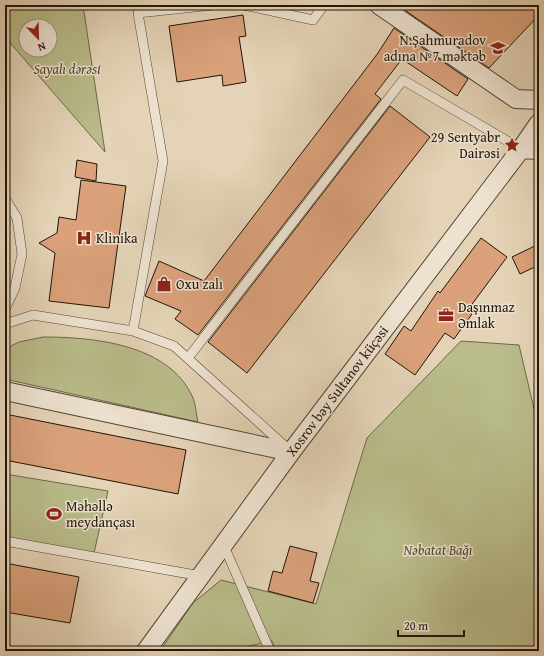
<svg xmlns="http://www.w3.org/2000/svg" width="544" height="656" font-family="'Gentium Book Plus',serif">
<rect width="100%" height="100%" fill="#e4d3b6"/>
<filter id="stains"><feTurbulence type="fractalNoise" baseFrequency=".005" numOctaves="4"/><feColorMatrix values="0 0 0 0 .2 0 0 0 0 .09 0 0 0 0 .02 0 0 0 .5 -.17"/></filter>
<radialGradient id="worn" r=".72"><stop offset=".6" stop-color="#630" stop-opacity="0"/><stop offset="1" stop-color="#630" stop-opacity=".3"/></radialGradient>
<path fill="#b9bb8a" stroke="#6d684a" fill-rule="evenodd" d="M 5,5 L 83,5 L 105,152 L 5,37 ZM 26,26 L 50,26 L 50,50 L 26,50 Z
M 43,337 C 93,337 170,344 193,398 C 196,405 196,414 198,422 L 5,379 L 5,349 L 19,342 Z
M 461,341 L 519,345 L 539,430 L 539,651 L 276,651 L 272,641 L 227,651 L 160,651 L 193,603 L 221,580 L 316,604 L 367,438 Z
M 5,474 L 108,491 L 94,553 L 5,538 Z"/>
<path fill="#daa17b" stroke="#211609" d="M 410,5 L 539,5 L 539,15 L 489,68 L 406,11 Z
M 243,15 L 246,36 L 239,37 L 246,82 L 223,86 L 222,75 L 177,82 L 169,26 Z
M 394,28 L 468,79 L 457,96 L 402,59 L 375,94 L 381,99 L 198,335 L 175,319 L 181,311 L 145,296 L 159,261 L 204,281 L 378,53 Z
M 390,106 L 430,137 L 247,373 L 208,342 Z
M 77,160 L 97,164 L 96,181 L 75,177 Z
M 81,180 L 126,186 L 109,308 L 49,301 L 55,253 L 39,243 L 57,233 L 59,217 L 76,220 Z
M 481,238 L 507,257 L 467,311 L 472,314 L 454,339 L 445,333 L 415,375 L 385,354 L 404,326 L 411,331 L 438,291 L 440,293 Z
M 539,244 L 539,265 L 520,274 L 512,257 Z
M 5,414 L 186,450 L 178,494 L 5,460 Z
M 290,546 L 317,553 L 310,581 L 319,583 L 313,603 L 268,591 L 273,571 L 282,573 Z
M 5,563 L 79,577 L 70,623 L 5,612 Z"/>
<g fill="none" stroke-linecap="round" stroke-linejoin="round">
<g stroke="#524534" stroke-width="10">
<path id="lane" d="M 244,5 L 313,20 L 324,5
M 5,198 L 17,218 L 22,254 L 15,288 L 5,309
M 5,324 L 33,315 L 133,331 L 174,346 L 286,447
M 133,331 L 163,161 L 138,13 L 213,5
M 188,358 L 403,80 L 521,149
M 5,541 L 201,576
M 224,546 L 270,651"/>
</g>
<g stroke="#524534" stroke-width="20">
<path id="street" d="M 379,5 L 516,99 L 539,100
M 521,149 L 539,123
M 5,391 L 291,452
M 146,651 L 291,452 L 521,149 L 539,150"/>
</g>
<use href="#lane" stroke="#ede2d0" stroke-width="9"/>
<use href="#street" stroke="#ede2d0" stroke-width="18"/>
</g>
<defs>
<g id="school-bare" transform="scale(1.2)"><path d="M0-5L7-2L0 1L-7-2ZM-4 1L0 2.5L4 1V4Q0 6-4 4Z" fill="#8f2418" stroke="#ede2d0" stroke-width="2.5" paint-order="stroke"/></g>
<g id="sight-bare" transform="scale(1.2)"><path d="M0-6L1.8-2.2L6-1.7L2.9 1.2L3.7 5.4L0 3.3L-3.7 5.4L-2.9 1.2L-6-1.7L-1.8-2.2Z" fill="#8f2418" stroke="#ede2d0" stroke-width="2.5" paint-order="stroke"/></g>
<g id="hospital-bare" transform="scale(1.2)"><path d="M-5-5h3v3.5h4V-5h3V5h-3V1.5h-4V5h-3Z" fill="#8f2418" stroke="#ede2d0" stroke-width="2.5" paint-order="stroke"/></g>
<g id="shop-bare" transform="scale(1.2)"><path d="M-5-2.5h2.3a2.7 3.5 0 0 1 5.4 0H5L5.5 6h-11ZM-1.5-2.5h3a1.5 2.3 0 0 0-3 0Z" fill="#8f2418" stroke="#ede2d0" stroke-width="2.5" paint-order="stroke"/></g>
<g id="office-bare" transform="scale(1.2)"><path d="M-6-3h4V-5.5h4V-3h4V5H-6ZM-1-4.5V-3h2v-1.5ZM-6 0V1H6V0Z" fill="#8f2418" stroke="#ede2d0" stroke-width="2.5" paint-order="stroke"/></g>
<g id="stadium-bare" transform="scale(1.2)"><path d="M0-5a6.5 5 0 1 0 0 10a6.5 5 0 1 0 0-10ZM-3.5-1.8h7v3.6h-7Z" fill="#8f2418" stroke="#ede2d0" stroke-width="2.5" paint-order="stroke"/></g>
</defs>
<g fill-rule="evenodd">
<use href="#school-bare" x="498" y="48"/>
<use href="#sight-bare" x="512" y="145"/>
<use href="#hospital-bare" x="84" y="238"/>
<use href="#shop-bare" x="164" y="284"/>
<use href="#office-bare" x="446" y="315"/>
<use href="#stadium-bare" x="54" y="514"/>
</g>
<g text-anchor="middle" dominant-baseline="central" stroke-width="3" stroke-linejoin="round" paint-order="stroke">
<g font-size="14" fill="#211609" stroke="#ede2d0" text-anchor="start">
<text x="486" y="40" text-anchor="end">N.Şahmuradov<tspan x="486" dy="16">adına №7 məktəb</tspan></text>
<text x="500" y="137" text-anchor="end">29 Sentyabr<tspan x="500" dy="16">Dairəsi</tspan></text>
<text x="96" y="238">Klinika</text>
<text x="176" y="284">Oxu zalı</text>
<text x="458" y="307">Daşınmaz<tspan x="458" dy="16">Əmlak</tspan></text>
<text x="66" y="506">Məhəllə<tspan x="66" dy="16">meydançası</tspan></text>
</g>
<g font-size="14" font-style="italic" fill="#4f4830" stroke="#ede2d0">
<text x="67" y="69">Sayalı dərəsi</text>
<text x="438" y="550">Nəbatat Bağı</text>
</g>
<g font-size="14" fill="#211609" stroke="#ede2d0">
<text transform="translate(337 391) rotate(-53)">Xosrov bəy Sultanov küçəsi</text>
</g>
</g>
<rect width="544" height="656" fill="none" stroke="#e4d3b6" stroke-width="20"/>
<rect x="6" y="6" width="532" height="644" fill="none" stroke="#211609" stroke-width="2"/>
<rect x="10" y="10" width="524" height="636" fill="none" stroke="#211609"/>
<g transform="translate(38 38) rotate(157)"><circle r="19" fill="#ede2d0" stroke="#9b9080"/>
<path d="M0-3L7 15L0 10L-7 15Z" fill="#8f2418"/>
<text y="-6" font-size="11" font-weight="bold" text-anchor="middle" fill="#211609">N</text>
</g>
<path d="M398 630v6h66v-6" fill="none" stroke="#211609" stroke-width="2"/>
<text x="404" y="630" font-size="12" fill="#211609" stroke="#ede2d0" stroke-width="3" paint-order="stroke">20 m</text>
<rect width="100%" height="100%" filter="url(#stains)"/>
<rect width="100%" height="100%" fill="url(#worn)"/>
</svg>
